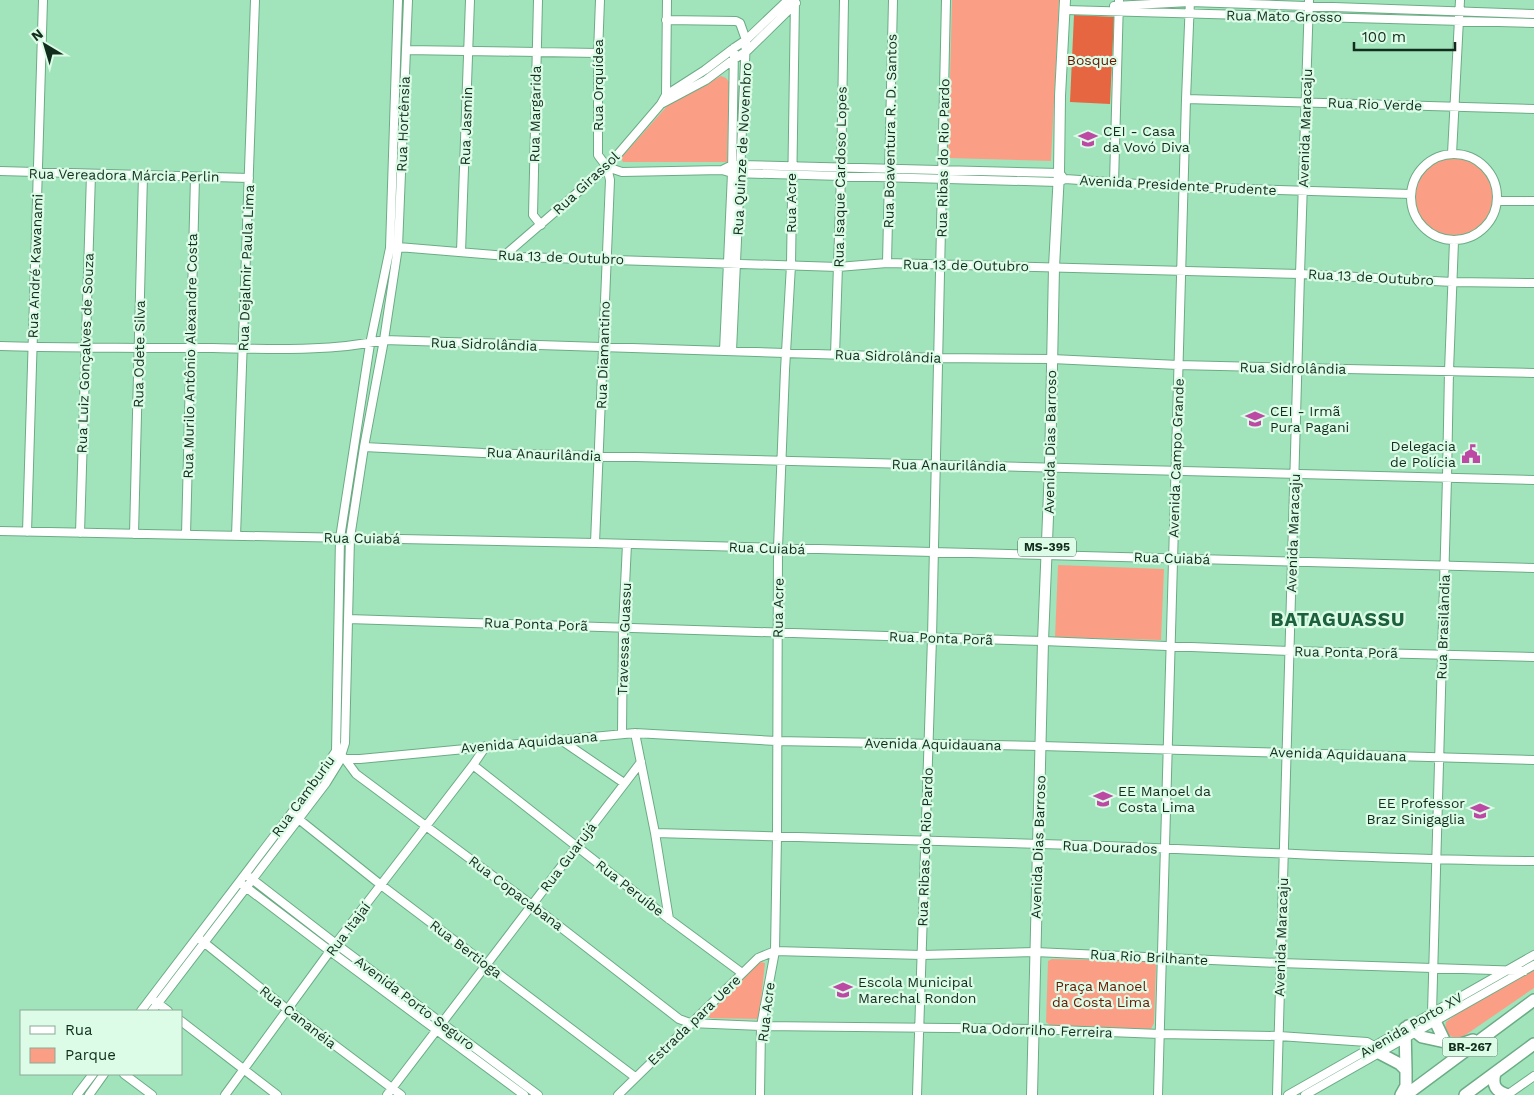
<svg xmlns="http://www.w3.org/2000/svg" width="1534" height="1095" font-family="'Work Sans',sans-serif">
<rect width="100%" height="100%" fill="#a1e4bb"/>
<path fill="#fa9f86" d="M 952,0 L 1059,0 L 1051,161 L 948,158 Z
M 721,76 L 726,78 L 729,82 L 727,162 L 623,162 L 621,158 L 668,105 Z
M1415 197a39 39 0 1 1 78 0a39 39 0 1 1-78 0Z
M 1058,565 L 1164,569 L 1161,640 L 1055,637 Z
M 1052,959 L 1152,961 L 1156,965 L 1154,1023 L 1151,1029 L 1050,1025 L 1046,1022 L 1048,961 Z
M 760,962 L 765,963 L 759,1019 L 710,1018 L 708,1015 Z
M 1534,970 L 1534,988 L 1464,1036 L 1456,1039 L 1449,1035 L 1445,1031 L 1446,1022 L 1458,1013 Z"/>
<path fill="#e66641" d="M 1074,15 L 1114,17 L 1110,104 L 1070,102 Z"/>
<g fill="none" stroke-linecap="round" stroke-linejoin="round">
<g stroke="#6bac85" stroke-width="10">
<path id="minor" d="M 538,0 L 533,215 L 541,225
M 667,0 L 666,95 L 668,97
M 1114,6 L 1190,2 L 1534,14
M 1065,10 L 1534,23
M 666,20 L 736,21 L 740,23 L 746,40 L 732,351
M 406,50 L 598,53
M 1186,99 L 1534,109
M 661,104 L 706,80 L 734,59 L 747,51 L 796,3
M 1452,154 L 1460,0
M1411 197a43 43 0 1 1 86 0a43 43 0 1 1-86 0Z
M 607,167 L 622,172 L 722,170 L 732,173 L 1058,182 L 1065,179 L 1183,187 L 1411,194
M 722,170 L 732,165 L 740,165 L 1059,173 L 1062,176
M 0,171 L 249,178
M 1114,183 L 1119,0
M 1497,201 L 1534,201
M 398,247 L 520,257 L 838,267 L 887,263 L 1300,274 L 1453,282 L 1534,283
M 461,252 L 470,0
M 505,255 L 607,167 L 661,104 L 666,95 L 705,70 L 734,48 L 746,40 L 788,0
M 887,263 L 893,0
M 0,346 C 71,348 142,348 213,348 C 269,349 329,352 384,340 L 938,358 L 1052,359 L 1178,365 L 1298,368 L 1534,373
M 724,351 L 732,173 L 734,48
M 835,355 L 841,176 L 844,0
M 364,447 L 483,453 L 1534,480
M 0,531 L 595,543 L 1534,568
M 27,532 L 43,0
M 80,533 L 91,174
M 134,534 L 143,175
M 186,535 L 195,177
M 236,536 L 255,0
M 595,543 L 610,180 L 607,167 L 598,155 L 598,53 L 600,0
M 348,619 L 1043,641 L 1290,651 L 1534,657
M 635,733 L 655,833 L 669,919
M 622,734 L 623,627 L 627,544
M 561,740 L 624,783
M 336,751 L 345,759 L 360,759 L 635,733 L 776,741 L 1041,746 L 1534,760
M 345,759 L 356,774 L 532,905 L 679,1019 L 690,1023 L 761,1026 L 1033,1029 L 1160,1034 L 1279,1036 L 1367,1042 L 1374,1046 L 1379,1053
M 473,765 L 669,919 L 742,973
M 296,817 L 381,885 L 635,1077
M 655,833 C 795,836 935,840 1075,845 C 1228,850 1381,860 1534,861
M 248,876 L 336,944 L 538,1095
M 243,885 L 330,951 L 524,1095
M 201,940 L 288,1010 L 401,1095
M 155,1001 L 168,1011
M 141,1011 L 319,777 L 336,751 L 340,538 L 370,344 L 390,248 L 398,0
M 152,1011 L 326,783 L 339,762 L 345,743 L 350,538 L 364,447 L 384,340 L 398,247 L 408,0
M 181,1021 L 277,1095
M 1435,1021 L 1432,1013 L 1447,478 L 1449,371 L 1454,241
M 124,1074 L 152,1095
M 77,1095 L 93,1074
M 89,1095 L 104,1074
M 225,1095 L 330,951 L 473,765 L 486,746
M 387,1095 L 641,762
M 618,1095 L 758,958 L 775,951 L 922,955 L 1035,952 L 1280,963 L 1524,971
M 760,1095 L 761,1026 L 775,951 L 777,836 L 778,548 L 785,370 L 791,265 L 795,0
M 917,1095 L 932,638 L 946,0
M 1158,1095 L 1186,99 L 1190,0
M 1277,1095 L 1300,274 L 1309,0
M 1288,1095 L 1534,955
M 1305,1095 L 1534,965
M 1507,1095 L 1534,1076"/>
</g>
<g stroke="#6bac85" stroke-width="12">
<path id="major" d="M 1032,1095 L 1043,641 L 1050,467 L 1054,267 L 1059,173 L 1060,96 L 1065,0"/>
</g>
<g stroke="#6bac85" stroke-width="14">
<path id="highway" d="M 1435,1021 L 1445,1042 L 1455,1046 L 1473,1040
M 1408,1026 L 1422,1037 L 1445,1042
M 1405,1028 L 1406,1070
M 1379,1053 L 1400,1064 L 1406,1070 L 1406,1086 L 1401,1095
M 1495,1073 C 1492,1085 1495,1091 1508,1095
M 1406,1095 L 1534,1000
M 1465,1095 L 1534,1044"/>
</g>
<use href="#minor" stroke="#fff" stroke-width="8"/>
<use href="#major" stroke="#fff" stroke-width="10"/>
<use href="#highway" stroke="#fff" stroke-width="11"/>
</g>
<defs>
<g id="school-bare" transform="scale(1.5)"><path d="M0-5L7-2L0 1L-7-2ZM-4 1L0 2.5L4 1V4Q0 6-4 4Z" fill="#bc4aa4" stroke="#dcfce7" stroke-width="2.5" paint-order="stroke"/></g>
<g id="civic-bare" transform="scale(1.5)"><path d="M-.6-6.5H3V-4.5H.6V-3L4-1V1h2V6H-6V1h2V-1L-.6-3ZM-1.2 2.5V6h2.4V2.5Z" fill="#bc4aa4" stroke="#dcfce7" stroke-width="2.5" paint-order="stroke"/></g>
</defs>
<g fill-rule="evenodd">
<use href="#school-bare" x="1088" y="139"/>
<use href="#school-bare" x="1255" y="419"/>
<use href="#civic-bare" x="1471" y="454"/>
<use href="#school-bare" x="1103" y="799"/>
<use href="#school-bare" x="1480" y="811"/>
<use href="#school-bare" x="843" y="990"/>
</g>
<g text-anchor="middle" dominant-baseline="central" stroke-width="4.5" stroke-linejoin="round" paint-order="stroke">
<g fill="#dcfce7" stroke="#4f6b5a" stroke-width="1">
<rect x="1018" y="537.5" width="58" height="19" rx="4"/>
<rect x="1442.5" y="1037.5" width="55" height="19" rx="4"/>
</g>
<g font-size="12" font-weight="bold" fill="#122d1d">
<text x="1047" y="547">MS-395</text>
<text x="1470" y="1047">BR-267</text>
</g>
<g font-size="14" fill="#122d1d" stroke="#dcfce7">
<text transform="translate(1284 16) rotate(1)">Rua Mato Grosso</text>
<text transform="translate(598 85) rotate(-90)">Rua Orquídea</text>
<text transform="translate(1375 104) rotate(2)">Rua Rio Verde</text>
<text transform="translate(535 114) rotate(-89)">Rua Margarida</text>
<text transform="translate(403 124) rotate(-88)">Rua Hortênsia</text>
<text transform="translate(466 126) rotate(-88)">Rua Jasmin</text>
<text transform="translate(1305 128) rotate(-88)">Avenida Maracaju</text>
<text transform="translate(890 131) rotate(-89)">Rua Boaventura R. D. Santos</text>
<text transform="translate(742 149) rotate(-87)">Rua Quinze de Novembro</text>
<text transform="translate(943 158) rotate(-89)">Rua Ribas do Rio Pardo</text>
<text transform="translate(124 175) rotate(1)">Rua Vereadora Márcia Perlin</text>
<text transform="translate(840 177) rotate(-89)">Rua Isaque Cardoso Lopes</text>
<text transform="translate(586 183) rotate(-43)">Rua Girassol</text>
<text transform="translate(1178 185) rotate(3)">Avenida Presidente Prudente</text>
<text transform="translate(791 203) rotate(-90)">Rua Acre</text>
<text transform="translate(561 257) rotate(2)">Rua 13 de Outubro</text>
<text transform="translate(966 265) rotate(1)">Rua 13 de Outubro</text>
<text transform="translate(35 266) rotate(-88)">Rua André Kawanami</text>
<text transform="translate(246 268) rotate(-88)">Rua Dejalmir Paula Lima</text>
<text transform="translate(1371 277) rotate(3)">Rua 13 de Outubro</text>
<text transform="translate(484 344) rotate(2)">Rua Sidrolândia</text>
<text transform="translate(85 353) rotate(-88)">Rua Luiz Gonçalves de Souza</text>
<text transform="translate(139 354) rotate(-89)">Rua Odete Silva</text>
<text transform="translate(603 355) rotate(-88)">Rua Diamantino</text>
<text transform="translate(190 356) rotate(-89)">Rua Murilo Antônio Alexandre Costa</text>
<text transform="translate(888 356) rotate(2)">Rua Sidrolândia</text>
<text transform="translate(1293 368) rotate(1)">Rua Sidrolândia</text>
<text transform="translate(1050 442) rotate(-89)">Avenida Dias Barroso</text>
<text transform="translate(544 454) rotate(2)">Rua Anaurilândia</text>
<text transform="translate(1176 458) rotate(-88)">Avenida Campo Grande</text>
<text transform="translate(949 465) rotate(1)">Rua Anaurilândia</text>
<text transform="translate(1293 533) rotate(-88)">Avenida Maracaju</text>
<text transform="translate(362 538) rotate(1)">Rua Cuiabá</text>
<text transform="translate(767 548) rotate(2)">Rua Cuiabá</text>
<text transform="translate(1172 558) rotate(2)">Rua Cuiabá</text>
<text transform="translate(778 608) rotate(-89)">Rua Acre</text>
<text transform="translate(536 624) rotate(2)">Rua Ponta Porã</text>
<text transform="translate(1443 627) rotate(-88)">Rua Brasilândia</text>
<text transform="translate(941 638) rotate(2)">Rua Ponta Porã</text>
<text transform="translate(624 639) rotate(-88)">Travessa Guassu</text>
<text transform="translate(1346 652) rotate(1)">Rua Ponta Porã</text>
<text transform="translate(529 742) rotate(-5)">Avenida Aquidauana</text>
<text transform="translate(933 744) rotate(1)">Avenida Aquidauana</text>
<text transform="translate(1338 754) rotate(2)">Avenida Aquidauana</text>
<text transform="translate(303 796) rotate(-54)">Rua Camburiu</text>
<text transform="translate(925 847) rotate(-88)">Rua Ribas do Rio Pardo</text>
<text transform="translate(1038 847) rotate(-88)">Avenida Dias Barroso</text>
<text transform="translate(1110 847) rotate(2)">Rua Dourados</text>
<text transform="translate(568 857) rotate(-53)">Rua Guarujá</text>
<text transform="translate(630 888) rotate(38)">Rua Peruíbe</text>
<text transform="translate(516 893) rotate(37)">Rua Copacabana</text>
<text transform="translate(348 929) rotate(-53)">Rua Itajaí</text>
<text transform="translate(1281 937) rotate(-88)">Avenida Maracaju</text>
<text transform="translate(466 949) rotate(37)">Rua Bertioga</text>
<text transform="translate(1149 957) rotate(3)">Rua Rio Brilhante</text>
<text transform="translate(415 1003) rotate(37)">Avenida Porto Seguro</text>
<text transform="translate(766 1012) rotate(-83)">Rua Acre</text>
<text transform="translate(298 1017) rotate(38)">Rua Cananéia</text>
<text transform="translate(694 1020) rotate(-44)">Estrada para Uere</text>
<text transform="translate(1411 1025) rotate(-30)">Avenida Porto XV</text>
<text transform="translate(1037 1030) rotate(2)">Rua Odorrilho Ferreira</text>
</g>
<g font-size="14" fill="#681700" stroke="#dcfce7">
<text x="1092" y="60">Bosque</text>
<text x="1101" y="986">Praça Manoel<tspan x="1101" dy="16">da Costa Lima</tspan></text>
</g>
<g font-size="14" fill="#122d1d" stroke="#dcfce7" text-anchor="start">
<text x="1103" y="131">CEI - Casa<tspan x="1103" dy="16">da Vovó Diva</tspan></text>
<text x="1270" y="411">CEI - Irmã<tspan x="1270" dy="16">Pura Pagani</tspan></text>
<text x="1456" y="446" text-anchor="end">Delegacia<tspan x="1456" dy="16">de Polícia</tspan></text>
<text x="1118" y="791">EE Manoel da<tspan x="1118" dy="16">Costa Lima</tspan></text>
<text x="1465" y="803" text-anchor="end">EE Professor<tspan x="1465" dy="16">Braz Sinigaglia</tspan></text>
<text x="858" y="982">Escola Municipal<tspan x="858" dy="16">Marechal Rondon</tspan></text>
</g>
<g font-size="19" font-weight="bold" letter-spacing="1" fill="#1d603d" stroke="#dcfce7">
<text x="1338" y="619">BATAGUASSU</text>
</g>
</g>
<rect x="20" y="1010" width="162" height="65" fill="#dcfce7" stroke="#8ba996"/>
<rect x="30" y="1026" width="25" height="8" fill="#ffffff" stroke="#8ba996"/>
<text x="65" y="1035" font-size="15" fill="#122d1d">Rua</text>
<rect x="30" y="1048" width="25" height="15" fill="#fa9f86" stroke="#8ba996"/>
<text x="65" y="1060" font-size="15" fill="#122d1d">Parque</text>
<g transform="translate(45 45) rotate(322)" stroke="#dcfce7" stroke-width="4" paint-order="stroke">
<path d="M0-4L9 19L0 12L-9 19Z" fill="#122d1d"/>
<text y="-8" font-size="14" font-weight="bold" text-anchor="middle" fill="#122d1d">N</text>
</g>
<path d="M1354 42v8h101v-8" fill="none" stroke="#122d1d" stroke-width="2.5"/>
<text x="1362" y="42" font-size="15" fill="#122d1d" stroke="#dcfce7" stroke-width="4" paint-order="stroke">100 m</text>
</svg>
